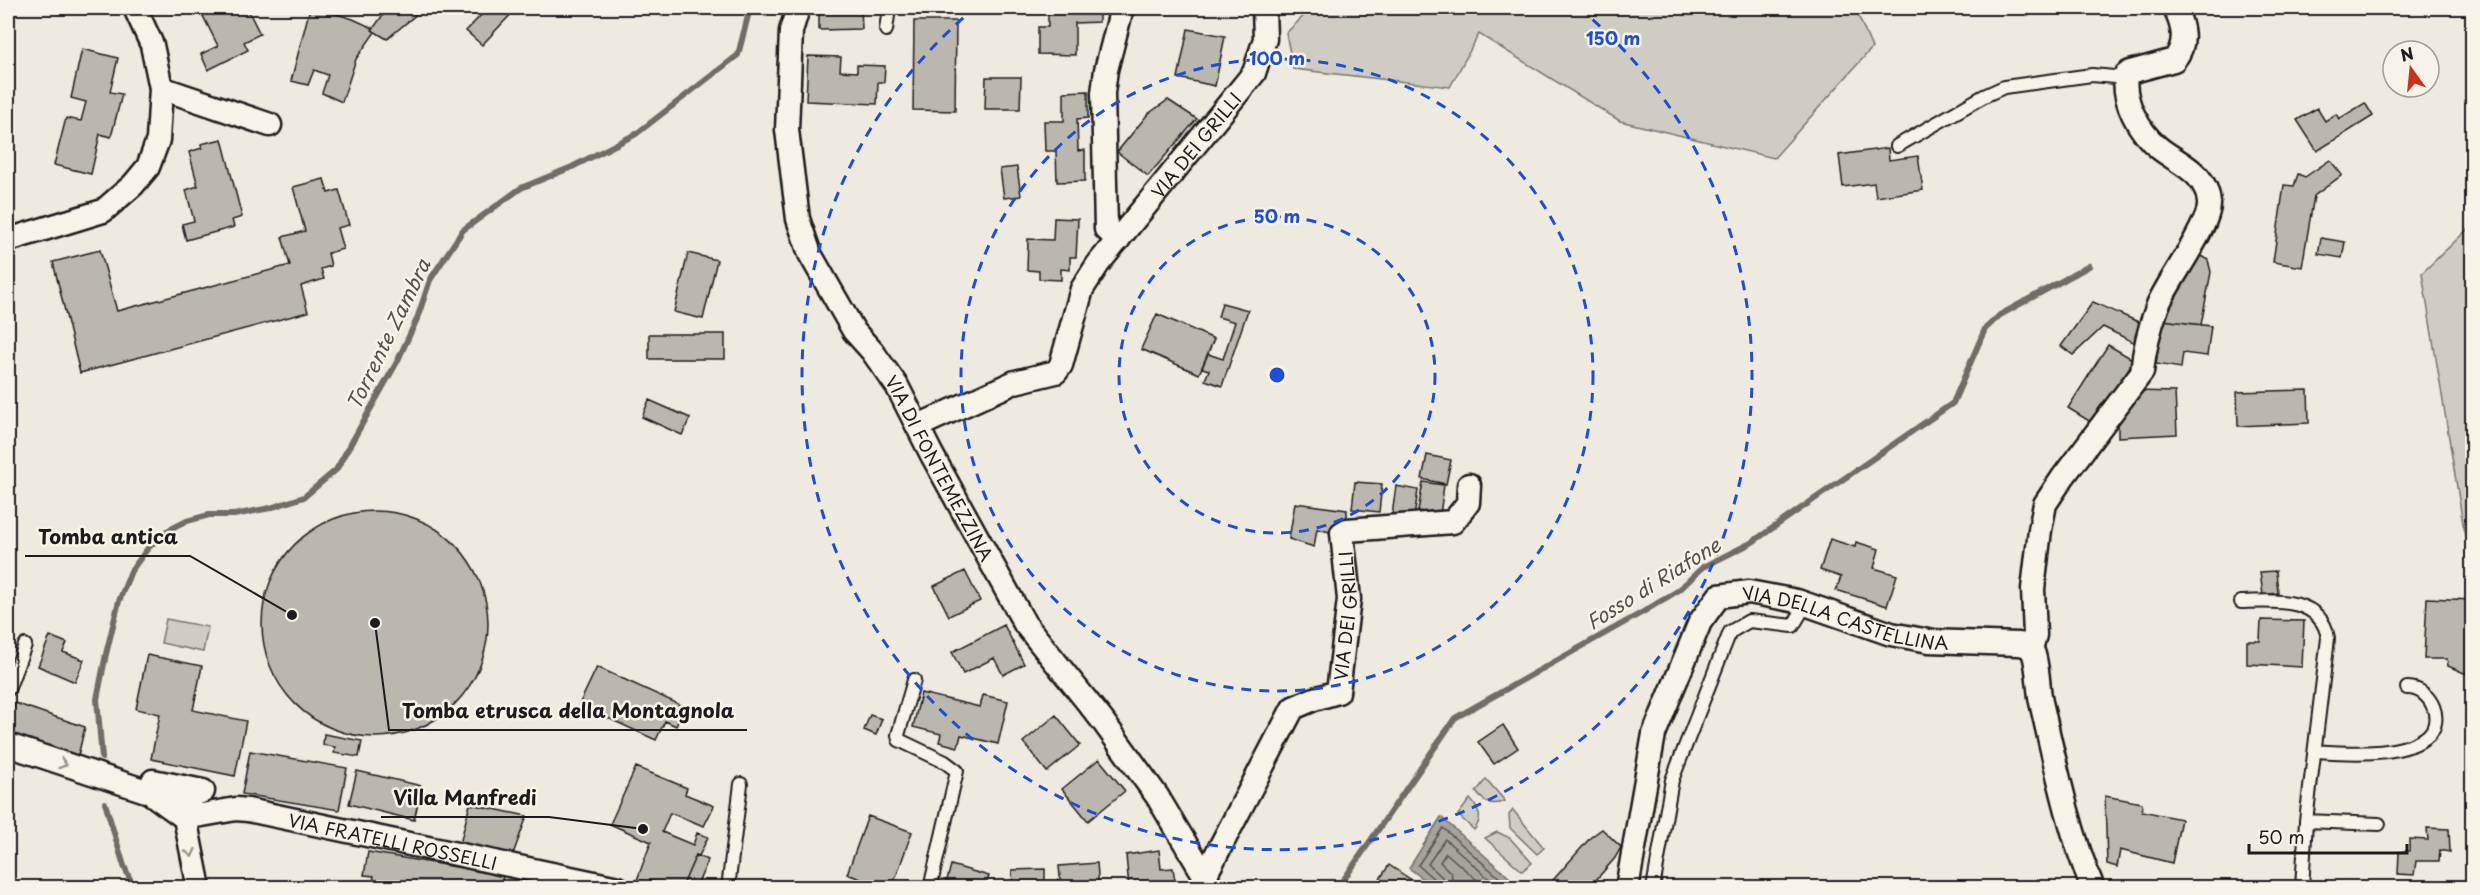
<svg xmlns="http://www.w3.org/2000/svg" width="2480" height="895" font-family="'Playpen Sans',sans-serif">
<rect width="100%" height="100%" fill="#eeeae0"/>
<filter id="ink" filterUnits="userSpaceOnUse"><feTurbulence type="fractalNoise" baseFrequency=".0167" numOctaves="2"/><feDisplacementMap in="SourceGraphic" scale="12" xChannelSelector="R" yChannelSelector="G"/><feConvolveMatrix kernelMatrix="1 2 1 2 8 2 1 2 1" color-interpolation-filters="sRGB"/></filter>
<g filter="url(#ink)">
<path fill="#cfccc3" stroke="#767470" stroke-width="1.5" d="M 1312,8 L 1855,8 L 1872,48 L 1774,158 L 1620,121 L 1479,34 L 1450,87 L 1293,69 L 1286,33 Z
M 2472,225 L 2472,538 L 2465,536 L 2422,273 Z
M 166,619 L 208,627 L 203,652 L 161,643 Z
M 1486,779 L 1505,801 C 1494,806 1484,803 1476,792 Z
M 1470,799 C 1480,810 1483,818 1474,830 L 1458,815 Z
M 1513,810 L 1544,848 L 1537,854 L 1510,828 L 1509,815 Z
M 1497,832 L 1510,838 L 1532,863 L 1522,871 L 1485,838 Z"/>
<path fill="#a6a39d" stroke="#6f6d69" stroke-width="1.5" d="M 1441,817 L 1520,887 L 1434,887 L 1409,868 Z"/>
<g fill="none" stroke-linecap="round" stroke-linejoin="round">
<path stroke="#535250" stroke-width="1.5" d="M 1437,888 L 1436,881 L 1418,865 L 1443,828 L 1511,888
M 1445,888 L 1442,877 L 1428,864 L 1445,839 L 1499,888
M 1454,888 L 1451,873 L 1440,862 L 1446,853 L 1486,888"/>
<path stroke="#6f6d69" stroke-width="6" d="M 102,758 L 97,699 L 106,654 L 119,601 L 131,571 L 148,548 L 167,531 L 187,521 L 209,515 L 234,515 L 270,508 L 304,497 L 336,470 L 397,362 L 417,319 L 430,280 L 463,230 L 521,188 L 572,167 L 636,134 L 738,55 L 750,8
M 105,803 L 124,866 L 134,888
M 1338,888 L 1455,718 L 1643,612 L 1679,590 L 1703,567 L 1751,543 L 1953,403 L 1985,329 L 2000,315 L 2089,266"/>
</g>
<path fill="#bab7af" stroke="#1c1c1c" stroke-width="1.5" d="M 199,8 L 247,8 L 260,34 L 244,42 L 248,50 L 208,70 L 201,54 L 218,46 Z
M 310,8 L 331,8 L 330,12 L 353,19 L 373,28 L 372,30 L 375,32 L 356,59 L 342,102 L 322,93 L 328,75 L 314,70 L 308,85 L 291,81 Z
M 388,8 L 424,8 L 387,39 L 372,30 Z
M 488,8 L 511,8 L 514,11 L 482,45 L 466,31 Z
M 819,8 L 861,8 L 862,29 L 819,30 Z
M 1048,8 L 1099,8 L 1099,22 L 1075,23 L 1075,55 L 1038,54 L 1038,27 L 1048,27 Z
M 914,21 L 956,21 L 955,111 L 913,110 Z
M 1188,29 L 1225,36 L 1215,86 L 1178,78 Z
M 82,49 L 118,58 L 110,92 L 122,94 L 111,137 L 100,134 L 91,174 L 54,165 L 66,118 L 81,121 L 86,102 L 71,98 Z
M 808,56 L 841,57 L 840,71 L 857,72 L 857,65 L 885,66 L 884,82 L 878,82 L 877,104 L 806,101 Z
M 986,77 L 1021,77 L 1020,109 L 985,109 Z
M 1088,91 L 1088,118 L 1077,119 L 1078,151 L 1085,150 L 1085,181 L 1057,182 L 1056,151 L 1045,151 L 1044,121 L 1064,121 L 1064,92 Z
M 1168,100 L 1197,119 L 1148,176 L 1117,152 L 1148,114 Z
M 2365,103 L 2373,116 L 2317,151 L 2297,120 L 2317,108 L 2325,121 L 2336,114 L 2339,119 Z
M 222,139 L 242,217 L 232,220 L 234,227 L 186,240 L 182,224 L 194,221 L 186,190 L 198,186 L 189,152 L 202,148 L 201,144 Z
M 1888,148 L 1889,160 L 1918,156 L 1923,190 L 1876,197 L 1874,183 L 1843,187 L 1839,155 Z
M 2330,160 L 2342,175 L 2314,196 L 2302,267 L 2273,262 L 2284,185 L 2294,186 L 2298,174 L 2305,177 Z
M 1017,167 L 1021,196 L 1004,198 L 1000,169 Z
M 324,179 L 328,193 L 339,190 L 349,225 L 337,228 L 343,249 L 328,253 L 331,266 L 321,269 L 324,279 L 301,286 L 308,312 L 80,373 L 53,262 L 100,250 L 117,311 L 290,265 L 282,237 L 305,231 L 293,187 Z
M 1054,218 L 1078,219 L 1076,257 L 1070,257 L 1070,270 L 1061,269 L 1061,280 L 1039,279 L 1039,271 L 1027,270 L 1028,239 L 1053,240 Z
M 2321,238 L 2345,242 L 2342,258 L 2318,254 Z
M 688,253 L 717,260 L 703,319 L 674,312 Z
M 2199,255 L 2208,260 L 2211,272 L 2201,325 L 2162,320 L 2181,269 Z
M 2093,302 L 2143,324 L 2139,345 L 2103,327 L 2073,355 L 2061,346 Z
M 1222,303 L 1248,310 L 1222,386 L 1205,380 L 1209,370 L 1202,368 L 1208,354 L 1223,359 L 1235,322 L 1218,317 Z
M 1157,314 L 1214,339 L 1199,374 L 1141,349 Z
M 2162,320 L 2211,326 L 2207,356 L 2183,353 L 2181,368 L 2156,364 Z
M 649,334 L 725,334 L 725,359 L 649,359 Z
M 2108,345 L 2134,360 L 2094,424 L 2068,408 Z
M 2308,390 L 2309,423 L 2238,426 L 2237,392 Z
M 2136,391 L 2175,392 L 2177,434 L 2118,437 L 2118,417 Z
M 649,400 L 690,418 L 682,435 L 642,417 Z
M 1427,455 L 1451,460 L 1446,484 L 1422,479 Z
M 1355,482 L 1382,484 L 1379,512 L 1352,509 Z
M 1423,482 L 1444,485 L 1440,515 L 1418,511 Z
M 1396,486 L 1418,490 L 1414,518 L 1392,515 Z
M 1295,503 L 1347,510 L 1347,523 L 1338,534 L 1317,529 L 1314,547 L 1289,539 Z
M262 624a113 113 0 1 1 226 0a113 113 0 1 1-226 0Z
M 1830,539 L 1855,547 L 1856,542 L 1879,549 L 1874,568 L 1897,575 L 1887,606 L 1836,590 L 1841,577 L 1820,570 Z
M 965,571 L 980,601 L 949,616 L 934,586 Z
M 2276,571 L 2278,593 L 2263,595 L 2260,572 Z
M 2427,598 L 2472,600 L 2472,673 L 2464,673 L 2448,666 L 2447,659 L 2424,659 Z
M 2261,620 L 2304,621 L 2302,667 L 2247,664 L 2247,641 L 2260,641 Z
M 1004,625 L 1024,664 L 1003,675 L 994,658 L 963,674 L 952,652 Z
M 50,636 L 67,643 L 63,652 L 84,660 L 75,682 L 38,666 Z
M 147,655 L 202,666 L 193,710 L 246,721 L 235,776 L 151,759 L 160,714 L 136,709 Z
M 597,667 L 685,707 L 676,726 L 665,721 L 656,740 L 579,705 Z
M 921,693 L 980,707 L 983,695 L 1008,701 L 998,744 L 961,735 L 958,747 L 939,742 L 941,734 L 913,727 Z
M 15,703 L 85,727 L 76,764 L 8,740 L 8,723 Z
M 870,715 L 882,719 L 876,735 L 864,730 Z
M 1056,715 L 1080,745 L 1047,772 L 1023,742 Z
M 1503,725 L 1518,748 L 1494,764 L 1478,742 Z
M 324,734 L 362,741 L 359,757 L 334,753 L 335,747 L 323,745 Z
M 250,751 L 347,768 L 339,810 L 242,794 Z
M 1099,759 L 1125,791 L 1088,821 L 1062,789 Z
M 636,767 L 687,788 L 685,794 L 714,806 L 704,826 L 670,813 L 662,832 L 693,845 L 697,833 L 708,837 L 699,856 L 696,855 L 683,885 L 637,880 L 651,842 L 610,824 Z
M 357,771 L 422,786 L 414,820 L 349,804 Z
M 2105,796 L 2142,803 L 2142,811 L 2181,819 L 2172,863 L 2120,850 L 2117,867 L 2107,864 Z
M 470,804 L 527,816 L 513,854 L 460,844 Z
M 868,816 L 912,832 L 892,888 L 885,888 L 847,874 Z
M 2427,828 L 2449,829 L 2450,852 L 2440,850 L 2439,861 L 2416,861 L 2414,875 L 2398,874 L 2399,852 L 2409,851 L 2409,839 L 2428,840 Z
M 1602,829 L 1621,847 L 1615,858 L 1589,888 L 1546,888 L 1591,837 Z
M 1159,850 L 1161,869 L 1173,868 L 1176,888 L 1129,888 L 1126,855 Z
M 368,852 L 503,875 L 501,888 L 372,888 L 374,876 L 364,875 Z
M 696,855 L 708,860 L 696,888 L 689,888 L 683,885 Z
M 1097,863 L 1099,888 L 1061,888 L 1059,866 Z
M 951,865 L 989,876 L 985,888 L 945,888 Z
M 1389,865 L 1416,883 L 1413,888 L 1374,888 Z
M 1045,869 L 1045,888 L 1013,888 L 1012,870 Z"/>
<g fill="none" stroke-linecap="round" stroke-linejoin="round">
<g stroke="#1c1c1c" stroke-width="16">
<path id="lane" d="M 886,30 L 889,8
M 1897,146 L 1984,96 L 2004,87 L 2092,75 L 2126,78
M 2241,602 C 2273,601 2321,596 2328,638 L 2306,821 L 2302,888
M 914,680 L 898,735 L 899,740 L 945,762 L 957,771 L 930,888
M 8,690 L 25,645
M 2315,751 C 2345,753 2399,757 2425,738 C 2447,723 2431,687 2407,688
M 2306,821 L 2379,824
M 728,888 L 741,784
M 1653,888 L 1672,780 L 1730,632 L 1749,621 L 1793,626 L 1806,604"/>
</g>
<g stroke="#1c1c1c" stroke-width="27">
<g id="street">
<path id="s1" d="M 798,8 L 791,31 L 787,130 L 798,219 L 810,254 L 854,331 L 872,351 L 897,386 L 932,455 L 1025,624 L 1102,720 L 1157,796 L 1212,888"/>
<path d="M 161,88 L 270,125"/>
<path d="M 8,240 L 103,211 L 133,185 L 148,167 L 158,140 L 161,88 L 152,45 L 135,8"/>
<path d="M 1118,240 L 1106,229 L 1103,93 L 1106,70 L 1122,8"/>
<path id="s2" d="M 918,426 L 1015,382 L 1056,372 L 1061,365 L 1082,289 L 1098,264 L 1254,73 L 1265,39 L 1264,8"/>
<path d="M 2031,649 L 2035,635 L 2033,589 L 2040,530 L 2045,504 L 2063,477 L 2142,372 C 2144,350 2150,326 2158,305 C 2168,281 2211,224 2209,203 C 2207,172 2179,164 2159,148 C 2139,132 2122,101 2126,75 L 2130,72 L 2174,60 C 2188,43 2183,26 2175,8"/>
<path d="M 8,745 L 149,792 L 185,818"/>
<path d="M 153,781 L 203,791 L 178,801 Z"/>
<path d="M 190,806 L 186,811 L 185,818 L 199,888"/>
<path id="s3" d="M 185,818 L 236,809 L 248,810 L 618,888"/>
<path id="s4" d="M 1206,874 L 1293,708 L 1314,699 L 1338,692 L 1349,599 L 1342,533 L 1347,530 L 1453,522 L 1468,503 L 1469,485"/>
<path id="s5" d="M 1627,888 L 1654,734 L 1700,622 L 1719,596 L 1749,592 L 1797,601 L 1891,634 L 1929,641 L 2018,644 C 2025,645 2029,645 2033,652 C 2038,663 2038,689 2041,702 C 2055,762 2069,832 2093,888"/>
</g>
</g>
<use href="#lane" stroke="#f7f3e8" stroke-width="12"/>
<use href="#street" stroke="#f7f3e8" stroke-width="22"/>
</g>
<defs><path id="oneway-chevron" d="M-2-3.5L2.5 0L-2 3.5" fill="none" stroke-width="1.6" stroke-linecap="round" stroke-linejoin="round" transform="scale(1.5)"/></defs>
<g stroke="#94928c">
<use href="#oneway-chevron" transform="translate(63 764) rotate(18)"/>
<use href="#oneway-chevron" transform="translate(191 853) rotate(78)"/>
</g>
</g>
<g fill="none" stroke="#1d4ed8" stroke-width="3" stroke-dasharray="10 8">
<circle cx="1277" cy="375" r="158"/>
<circle cx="1277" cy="375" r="316"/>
<path d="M1579 8A475 475 0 1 1 975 8"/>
</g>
<g text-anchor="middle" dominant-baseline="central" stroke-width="5" stroke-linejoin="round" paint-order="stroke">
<g font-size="18" fill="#1c1c1c" stroke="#f7f3e8">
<text stroke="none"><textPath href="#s2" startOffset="420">VIA DEI GRILLI</textPath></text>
<text stroke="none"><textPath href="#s1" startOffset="501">VIA DI FONTEMEZZINA</textPath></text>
<text stroke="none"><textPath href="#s4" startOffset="312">VIA DEI GRILLI</textPath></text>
<text stroke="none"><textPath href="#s5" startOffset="440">VIA DELLA CASTELLINA</textPath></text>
<text stroke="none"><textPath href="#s3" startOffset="212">VIA FRATELLI ROSSELLI</textPath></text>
</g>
<g font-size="20" font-style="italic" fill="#535250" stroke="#f7f3e8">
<text transform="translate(388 334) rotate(-64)">Torrente Zambra</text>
<text transform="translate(1653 583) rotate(-32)">Fosso di Riafone</text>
</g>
</g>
<circle cx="1277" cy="375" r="9" fill="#1d4ed8" stroke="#f7f3e8" stroke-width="3"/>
<g font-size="18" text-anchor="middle" font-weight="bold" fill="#1d4ed8" stroke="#f7f3e8" stroke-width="5" stroke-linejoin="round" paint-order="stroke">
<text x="1613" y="45">150 m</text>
<text x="1277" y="65">100 m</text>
<text x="1277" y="223">50 m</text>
</g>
<path fill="none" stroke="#1c1c1c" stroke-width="2" d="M292 615L190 556H25M375 623L389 730H747M643 829L549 817H381"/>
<g fill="#1c1c1c" stroke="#f7f3e8" stroke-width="2">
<circle cx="292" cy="615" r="6"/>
<circle cx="375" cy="623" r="6"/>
<circle cx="643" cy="829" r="6"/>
</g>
<g font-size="20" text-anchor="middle" font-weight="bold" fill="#1c1c1c" stroke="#f7f3e8" stroke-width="5" stroke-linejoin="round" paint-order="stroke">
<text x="108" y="544">Tomba antica</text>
<text x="568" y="718">Tomba etrusca della Montagnola</text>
<text x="465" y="805">Villa Manfredi</text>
</g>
<rect width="2480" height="895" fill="none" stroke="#f7f3e8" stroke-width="30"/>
<rect x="15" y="15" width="2450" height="865" fill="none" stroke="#1c1c1c" stroke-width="2" filter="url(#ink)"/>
<g transform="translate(2411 69) rotate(345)"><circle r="28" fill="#f7f3e8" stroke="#9f9d96" stroke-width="1.5"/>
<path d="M0-4.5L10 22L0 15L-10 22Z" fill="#c8321e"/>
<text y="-9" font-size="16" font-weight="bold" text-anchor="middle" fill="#1c1c1c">N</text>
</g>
<path d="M2249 844v9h158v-9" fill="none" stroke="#1c1c1c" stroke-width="3"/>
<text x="2258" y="844" font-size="18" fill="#1c1c1c" stroke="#f7f3e8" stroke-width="4.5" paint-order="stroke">50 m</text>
</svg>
